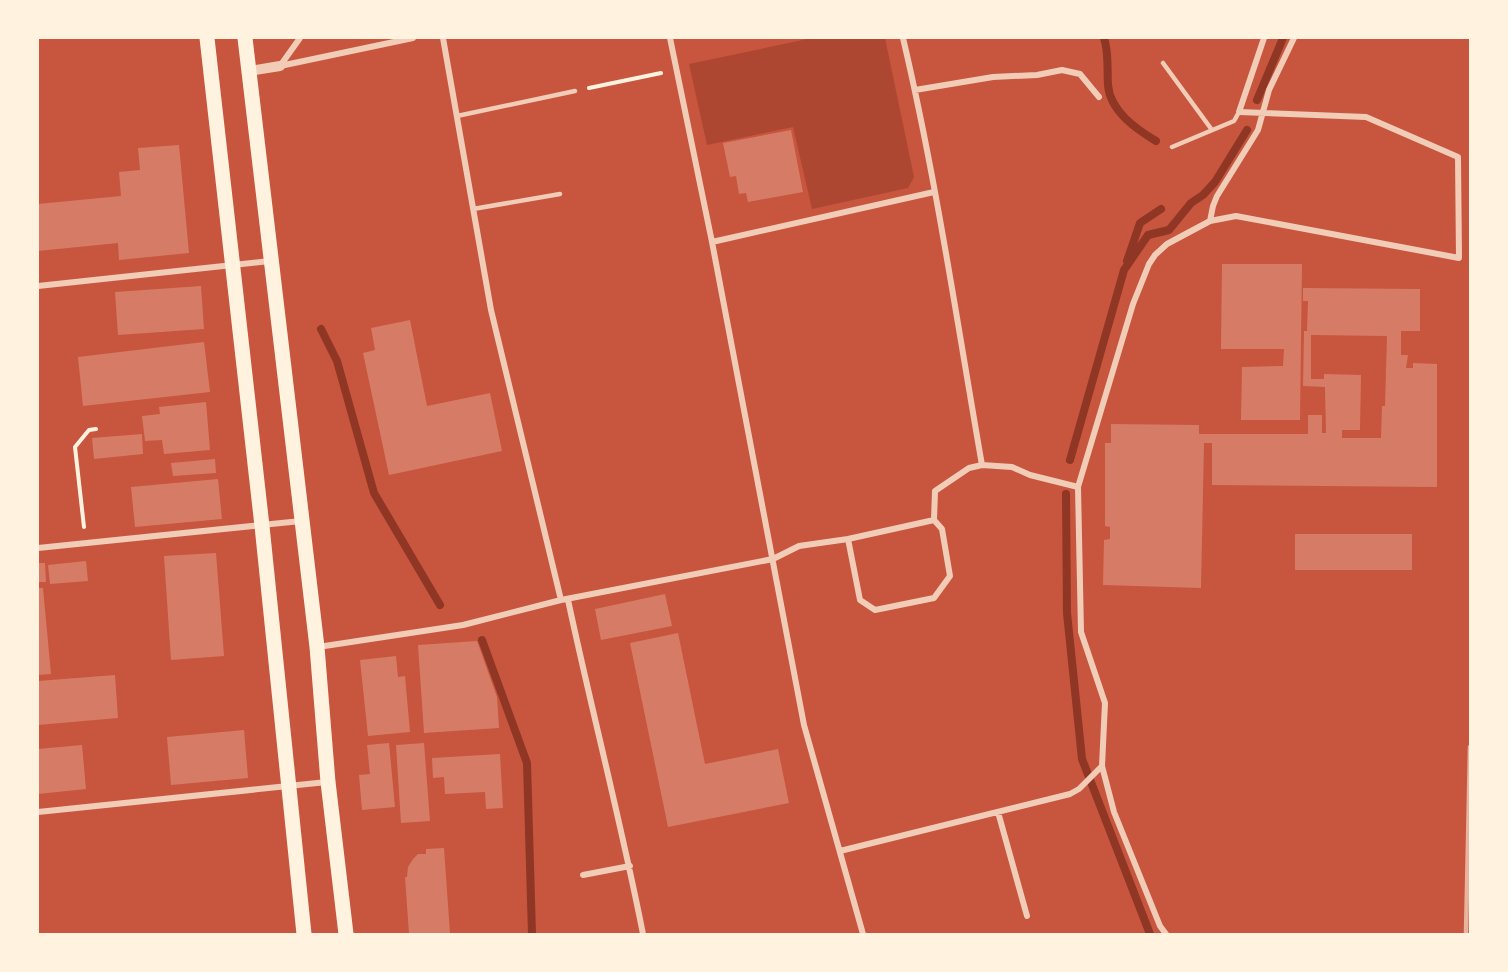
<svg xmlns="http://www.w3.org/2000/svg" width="1508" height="972" font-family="Montserrat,sans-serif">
<rect width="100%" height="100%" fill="#c8553d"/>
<path fill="#ae4732" d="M 812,38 L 885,38 L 914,177 L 908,188 L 812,209 L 793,127 L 707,145 L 689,64 Z"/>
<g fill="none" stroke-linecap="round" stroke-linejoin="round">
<path stroke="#8f3625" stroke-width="8" d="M 1104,38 C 1109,53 1107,69 1108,85 C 1110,111 1136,129 1156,141
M 1257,100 L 1283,38
M 1127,261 L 1140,223 L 1161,209
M 321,329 L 337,361 L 374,493 L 440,605
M 1070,460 L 1124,270 L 1148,235 L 1169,230 L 1191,203 L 1203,195 L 1215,182 L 1247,130
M 1066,494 L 1067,613 L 1082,759 L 1150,934
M 482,640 L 527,763 L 532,934"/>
</g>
<path fill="#d67c66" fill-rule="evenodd" d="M 791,130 L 803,192 L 748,202 L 746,193 L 739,194 L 736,176 L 730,177 L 723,143 Z
M 179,145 L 189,253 L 119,260 L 118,243 L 38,251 L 38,204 L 121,196 L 119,172 L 140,170 L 138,148 Z
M 1222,264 L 1302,264 L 1300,420 L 1241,420 L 1242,367 L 1283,366 L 1284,349 L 1221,349 Z
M 201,286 L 204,329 L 118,335 L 115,292 Z
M 1303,288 L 1420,289 L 1420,331 L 1401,331 L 1401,355 L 1408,355 L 1406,368 L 1413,368 L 1413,363 L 1437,364 L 1437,487 L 1212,485 L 1212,443 L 1204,443 L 1201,588 L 1103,585 L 1104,540 L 1110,539 L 1110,527 L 1105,526 L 1105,443 L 1111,443 L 1111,424 L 1199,425 L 1199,434 L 1308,434 L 1308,415 L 1322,415 L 1322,433 L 1326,433 L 1325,387 L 1303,386 L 1304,331 L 1307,331 L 1308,301 L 1303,301 ZM 1311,335 L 1387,336 L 1385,406 L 1382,406 L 1381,438 L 1342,438 L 1342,430 L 1360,430 L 1361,375 L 1324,374 L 1324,379 L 1311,379 Z
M 410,320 L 427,406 L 490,393 L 502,451 L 389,475 L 363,353 L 375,350 L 371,328 Z
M 204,342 L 210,392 L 83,406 L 78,357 Z
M 206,402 L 210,450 L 164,454 L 162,440 L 145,441 L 142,416 L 160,414 L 159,407 Z
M 142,434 L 143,454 L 94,459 L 92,438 Z
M 215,459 L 216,473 L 173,476 L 171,463 Z
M 218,479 L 222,519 L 135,527 L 131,487 Z
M 1295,534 L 1412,534 L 1412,570 L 1295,570 Z
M 216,553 L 224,656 L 171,660 L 164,556 Z
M 86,561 L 88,581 L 50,584 L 48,565 Z
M 38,563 L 45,563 L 46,582 L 38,582 Z
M 38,588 L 43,588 L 51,674 L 38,675 Z
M 665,594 L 672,626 L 601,640 L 595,609 Z
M 678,633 L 705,764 L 778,749 L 789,803 L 668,827 L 630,643 Z
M 477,641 L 497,697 L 499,728 L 424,733 L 418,645 Z
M 396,656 L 398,677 L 405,676 L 410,732 L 368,736 L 360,660 Z
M 115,675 L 118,718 L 38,725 L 38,681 Z
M 244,730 L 248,778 L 171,785 L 167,737 Z
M 389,743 L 395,807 L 362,810 L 359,775 L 370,774 L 367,745 Z
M 424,743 L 430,821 L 401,823 L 396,745 Z
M 82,745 L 86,789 L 38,794 L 38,749 Z
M 500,754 L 503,808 L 486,809 L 485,792 L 445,794 L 444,777 L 433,778 L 432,758 Z
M 444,848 L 450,933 L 409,934 L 405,877 L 407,877 L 408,867 L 413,859 L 418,854 L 426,854 L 426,849 Z"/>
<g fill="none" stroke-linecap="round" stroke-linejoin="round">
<path stroke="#fff3e0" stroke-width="4" d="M 589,88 L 661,73
M 84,527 L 75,447 L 89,430 L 96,429"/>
<path stroke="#f1ccb7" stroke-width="4.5" d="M 1163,63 L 1212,130
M 457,116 L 575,91
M 1172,147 L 1234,121 L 1239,112
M 473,209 L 560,194"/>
<path stroke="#f1ccb7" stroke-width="6" d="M 300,38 L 280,66 L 413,38
M 443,38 L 491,310 L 561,600
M 670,38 L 712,242 L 804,725 L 863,934
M 915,90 L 993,77 L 1037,75 L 1062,70 L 1080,74 L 1099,97
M 1210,221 L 1213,206 L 1217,196 L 1258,130 L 1269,90 L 1294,38
M 712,242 L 934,192
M 38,286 L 270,261
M 982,465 L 1012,467 L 1030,475 L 1078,487
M 848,539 L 860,600 L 875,610 L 934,598 L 950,576 L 942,529 L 934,520
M 38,548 L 301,521
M 568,600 C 592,712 621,822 643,934
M 318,647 L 463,625 L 561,600 L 773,559 L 799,546 L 848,539 L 934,520 L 935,491 L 969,468 L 982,465 C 957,322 936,178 903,38
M 1102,766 L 1114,812 L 1160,926 L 1166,934
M 38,812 L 327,782
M 998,812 L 1027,916
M 840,851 L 1070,794 L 1079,789 L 1102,766 L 1105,703 L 1081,632 L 1078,487 L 1133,304 L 1149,264 L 1155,255 L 1167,244 L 1210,221 L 1236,216 L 1459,258 L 1458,157 L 1366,117 L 1239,112 L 1264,38
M 583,875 L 630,866"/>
<path stroke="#f1ccb7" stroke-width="10" d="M 249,71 L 280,66"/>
<path stroke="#fff3e0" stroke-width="15" d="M 207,38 L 262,526 L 304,934
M 245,38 L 317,647 L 328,782 L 346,934"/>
<path stroke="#e9b49f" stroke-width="4.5" d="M 1466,934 L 1470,747"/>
</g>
<rect width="1508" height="972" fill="none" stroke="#fff3e0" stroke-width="78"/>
</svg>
